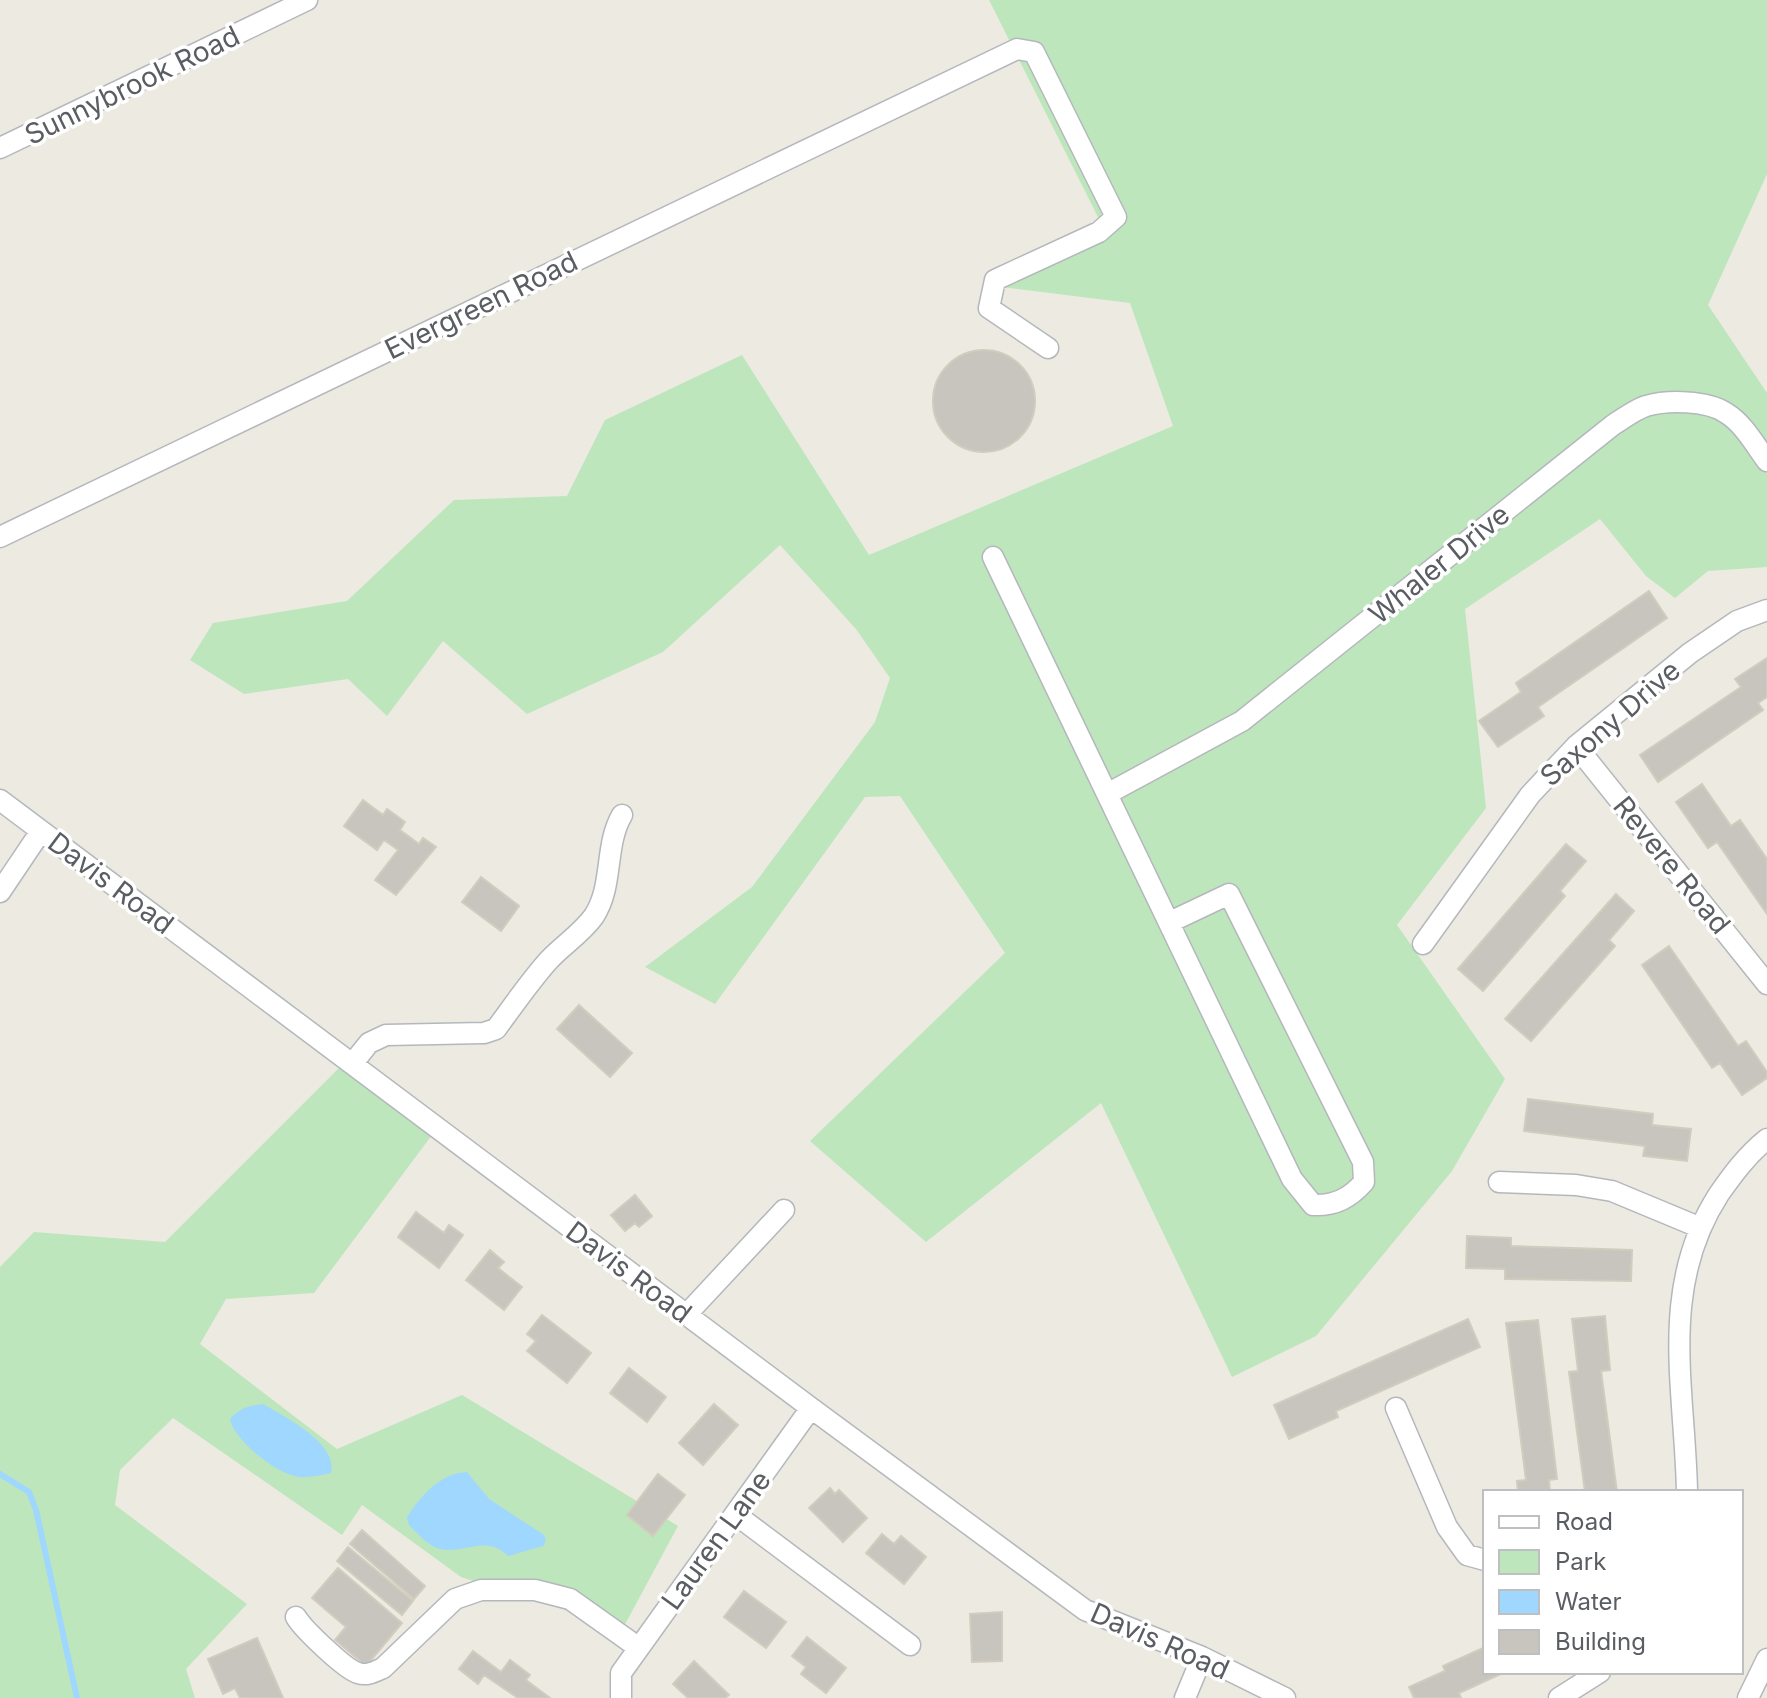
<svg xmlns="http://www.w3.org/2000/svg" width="1767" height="1698" font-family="Inter,sans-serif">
<rect width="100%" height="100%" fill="#edeae1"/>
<path fill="#bde6bc" d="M 989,0 L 1767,0 L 1767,174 L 1708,305 L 1767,393 L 1767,567 L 1708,571 L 1675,598 L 1646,576 L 1600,519 L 1465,609 L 1486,808 L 1397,925 L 1505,1079 L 1452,1171 L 1316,1336 L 1232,1377 L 1101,1103 L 926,1242 L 810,1141 L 1005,953 L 900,796 L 865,797 L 715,1004 L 645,967 L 752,887 L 875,722 L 890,678 L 856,629 L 780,545 L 663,652 L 527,714 L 443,641 L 387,716 L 348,679 L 244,694 L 190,660 L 213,623 L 347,601 L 454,500 L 567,496 L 605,420 L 742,355 L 869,555 L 1173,426 L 1130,303 L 993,286 L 1106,233 Z
M 344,1063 L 435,1131 L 314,1293 L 226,1299 L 200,1344 L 337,1449 L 462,1395 L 678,1526 L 623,1628 L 461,1577 L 362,1505 L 342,1535 L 173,1418 L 120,1470 L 115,1505 L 247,1604 L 186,1669 L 195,1698 L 0,1698 L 0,1267 L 34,1232 L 165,1242 Z"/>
<path fill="#9fd7ff" d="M 263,1404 C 286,1418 338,1443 331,1473 C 321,1475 309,1478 299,1477 C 277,1475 233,1439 230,1419 C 240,1408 249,1406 263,1404 Z
M 467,1472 L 489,1499 L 544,1535 L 546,1541 L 543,1546 L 508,1556 C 487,1534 464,1554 440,1549 C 428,1546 417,1533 409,1525 L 407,1517 C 421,1496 440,1473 467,1472 Z"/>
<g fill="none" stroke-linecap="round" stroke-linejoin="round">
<path stroke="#9fd7ff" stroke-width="6" d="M 0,1474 L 29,1492 L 36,1510 L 77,1698"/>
</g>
<path fill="#c8c5be" stroke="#d2ccbf" stroke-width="2" d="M933 401a51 51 0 1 1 102 0a51 51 0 1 1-102 0Z
M 1649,591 L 1667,618 L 1538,707 L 1544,716 L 1498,747 L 1479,721 L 1521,692 L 1516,683 Z
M 1767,658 L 1767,697 L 1758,703 L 1763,710 L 1658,782 L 1640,755 L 1741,687 L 1735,679 Z
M 1702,784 L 1731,826 L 1740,820 L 1767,859 L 1767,914 L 1717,842 L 1708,848 L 1676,802 Z
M 363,800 L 383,815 L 387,809 L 405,822 L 400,830 L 419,844 L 423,838 L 436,847 L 396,895 L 375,880 L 398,850 L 384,840 L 377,850 L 344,826 Z
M 1566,844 L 1586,861 L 1560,891 L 1565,896 L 1483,991 L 1458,969 Z
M 481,877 L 519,906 L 501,931 L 462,902 Z
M 1616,894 L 1634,911 L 1609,940 L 1615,946 L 1531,1041 L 1505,1019 Z
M 1669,946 L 1738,1046 L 1746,1041 L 1767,1072 L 1767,1078 L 1742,1095 L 1720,1063 L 1712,1068 L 1642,965 Z
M 579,1005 L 632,1053 L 610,1077 L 557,1029 Z
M 1528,1099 L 1653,1114 L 1652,1125 L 1691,1129 L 1687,1161 L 1643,1156 L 1645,1146 L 1524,1131 Z
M 635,1195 L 652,1216 L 639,1227 L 635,1223 L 625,1231 L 611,1215 Z
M 416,1212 L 444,1233 L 449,1225 L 463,1235 L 439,1268 L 398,1237 Z
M 1467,1236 L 1511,1238 L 1511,1246 L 1632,1250 L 1631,1281 L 1505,1279 L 1505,1269 L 1466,1268 Z
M 490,1250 L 504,1262 L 498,1268 L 522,1287 L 504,1310 L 466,1280 Z
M 542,1315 L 591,1353 L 567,1383 L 527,1351 L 536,1341 L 527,1334 Z
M 1605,1316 L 1610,1370 L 1601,1371 L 1617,1492 L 1585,1492 L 1569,1372 L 1578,1371 L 1572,1319 Z
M 1468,1319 L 1480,1347 L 1336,1411 L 1338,1417 L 1289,1439 L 1274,1405 Z
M 1538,1320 L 1557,1479 L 1549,1480 L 1550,1492 L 1518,1492 L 1517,1481 L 1526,1480 L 1506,1323 Z
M 629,1368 L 666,1397 L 647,1422 L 610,1393 Z
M 714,1404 L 738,1425 L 703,1465 L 679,1443 Z
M 658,1474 L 685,1495 L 653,1536 L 627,1515 Z
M 830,1488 L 835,1494 L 839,1490 L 867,1518 L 843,1542 L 809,1508 Z
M 362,1530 L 425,1586 L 414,1599 L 350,1544 Z
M 882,1534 L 894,1544 L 901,1536 L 926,1557 L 904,1584 L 866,1553 Z
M 348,1547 L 413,1601 L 402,1615 L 337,1561 Z
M 338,1568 L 402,1623 L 366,1666 L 335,1640 L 346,1627 L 312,1598 Z
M 744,1591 L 786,1622 L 766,1648 L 724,1617 Z
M 1002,1612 L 1002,1661 L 972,1662 L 970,1614 Z
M 807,1637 L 846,1668 L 826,1693 L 801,1674 L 806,1667 L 792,1656 Z
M 257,1638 L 283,1698 L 240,1698 L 235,1688 L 223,1694 L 208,1659 Z
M 1485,1647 L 1485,1672 L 1505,1672 L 1459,1693 L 1461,1698 L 1414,1698 L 1409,1687 L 1445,1671 L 1443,1666 Z
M 473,1651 L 501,1672 L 510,1660 L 530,1675 L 526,1680 L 550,1698 L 518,1698 L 484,1675 L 478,1684 L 459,1669 Z
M 694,1661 L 729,1695 L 725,1698 L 688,1698 L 673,1684 Z"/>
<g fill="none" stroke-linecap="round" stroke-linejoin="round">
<g stroke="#b4b8bc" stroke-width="23">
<path id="minor" d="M 0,148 L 307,0
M 0,537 L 1017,49 L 1034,52 L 1116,217 L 1099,232 L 995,280 L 989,308 L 1048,348
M 993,557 L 1292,1179 L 1313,1205 C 1335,1206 1350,1198 1364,1182 L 1363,1162 L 1229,894 L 1170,922
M 1576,746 L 1767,984
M 1107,794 L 1242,721 L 1613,425 C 1623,419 1634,410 1646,406 C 1667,400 1707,400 1726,413 C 1743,423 1755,445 1767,461
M 0,800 L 811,1408 L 1085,1610 L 1202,1657 L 1285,1698
M 0,892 L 41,831
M 1423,944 L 1530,795 L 1576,746 L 1690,653 L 1737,621 L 1767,610
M 352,1064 L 369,1043 L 386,1035 L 484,1033 L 496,1029 C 513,1006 530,981 549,960 C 563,945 582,933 594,916 C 614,885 604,846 622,815
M 1499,1182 L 1576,1185 L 1612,1191 L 1701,1228
M 686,1315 L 784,1210
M 1396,1408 L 1447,1527 L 1467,1555 L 1485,1560
M 1687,1492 C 1685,1388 1658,1288 1719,1194 C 1733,1174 1747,1155 1767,1139
M 735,1514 L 910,1645
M 296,1617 C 303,1629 346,1670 358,1673 C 367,1676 374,1672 383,1668 L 455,1599 L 481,1590 L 535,1590 L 570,1599 L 639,1648
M 621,1698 L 621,1673 L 811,1408
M 1185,1698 L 1202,1657
M 1559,1698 L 1600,1672
M 1748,1698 L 1767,1659"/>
</g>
<use href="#minor" stroke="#fff" stroke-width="20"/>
</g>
<g text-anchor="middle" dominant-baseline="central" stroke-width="7" stroke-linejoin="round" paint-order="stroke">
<g font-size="28" fill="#5a5e63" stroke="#fff">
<text transform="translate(132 85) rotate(-26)">Sunnybrook Road</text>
<text transform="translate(481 305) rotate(-26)">Evergreen Road</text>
<text transform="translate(1439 564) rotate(-39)">Whaler Drive</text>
<text transform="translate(1610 723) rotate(-41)">Saxony Drive</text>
<text transform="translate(1672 865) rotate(51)">Revere Road</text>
<text transform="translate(111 883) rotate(37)">Davis Road</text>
<text transform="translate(629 1272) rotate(37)">Davis Road</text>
<text transform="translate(716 1540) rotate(-54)">Lauren Lane</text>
<text transform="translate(1160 1641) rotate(24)">Davis Road</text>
</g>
</g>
<rect x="1483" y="1490" width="260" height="184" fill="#ffffff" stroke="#bdbfc1" stroke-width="2"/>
<rect x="1499" y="1516" width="40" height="12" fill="#ffffff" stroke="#bdbfc1" stroke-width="2"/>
<text x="1555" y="1530" font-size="24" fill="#5a5e63">Road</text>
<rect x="1499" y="1550" width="40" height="24" fill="#bde6bc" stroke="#bdbfc1" stroke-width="2"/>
<text x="1555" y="1570" font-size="24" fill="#5a5e63">Park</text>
<rect x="1499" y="1590" width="40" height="24" fill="#9fd7ff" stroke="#bdbfc1" stroke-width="2"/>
<text x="1555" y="1610" font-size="24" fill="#5a5e63">Water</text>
<rect x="1499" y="1630" width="40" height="24" fill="#c8c5be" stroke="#bdbfc1" stroke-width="2"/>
<text x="1555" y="1650" font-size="24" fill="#5a5e63">Building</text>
</svg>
